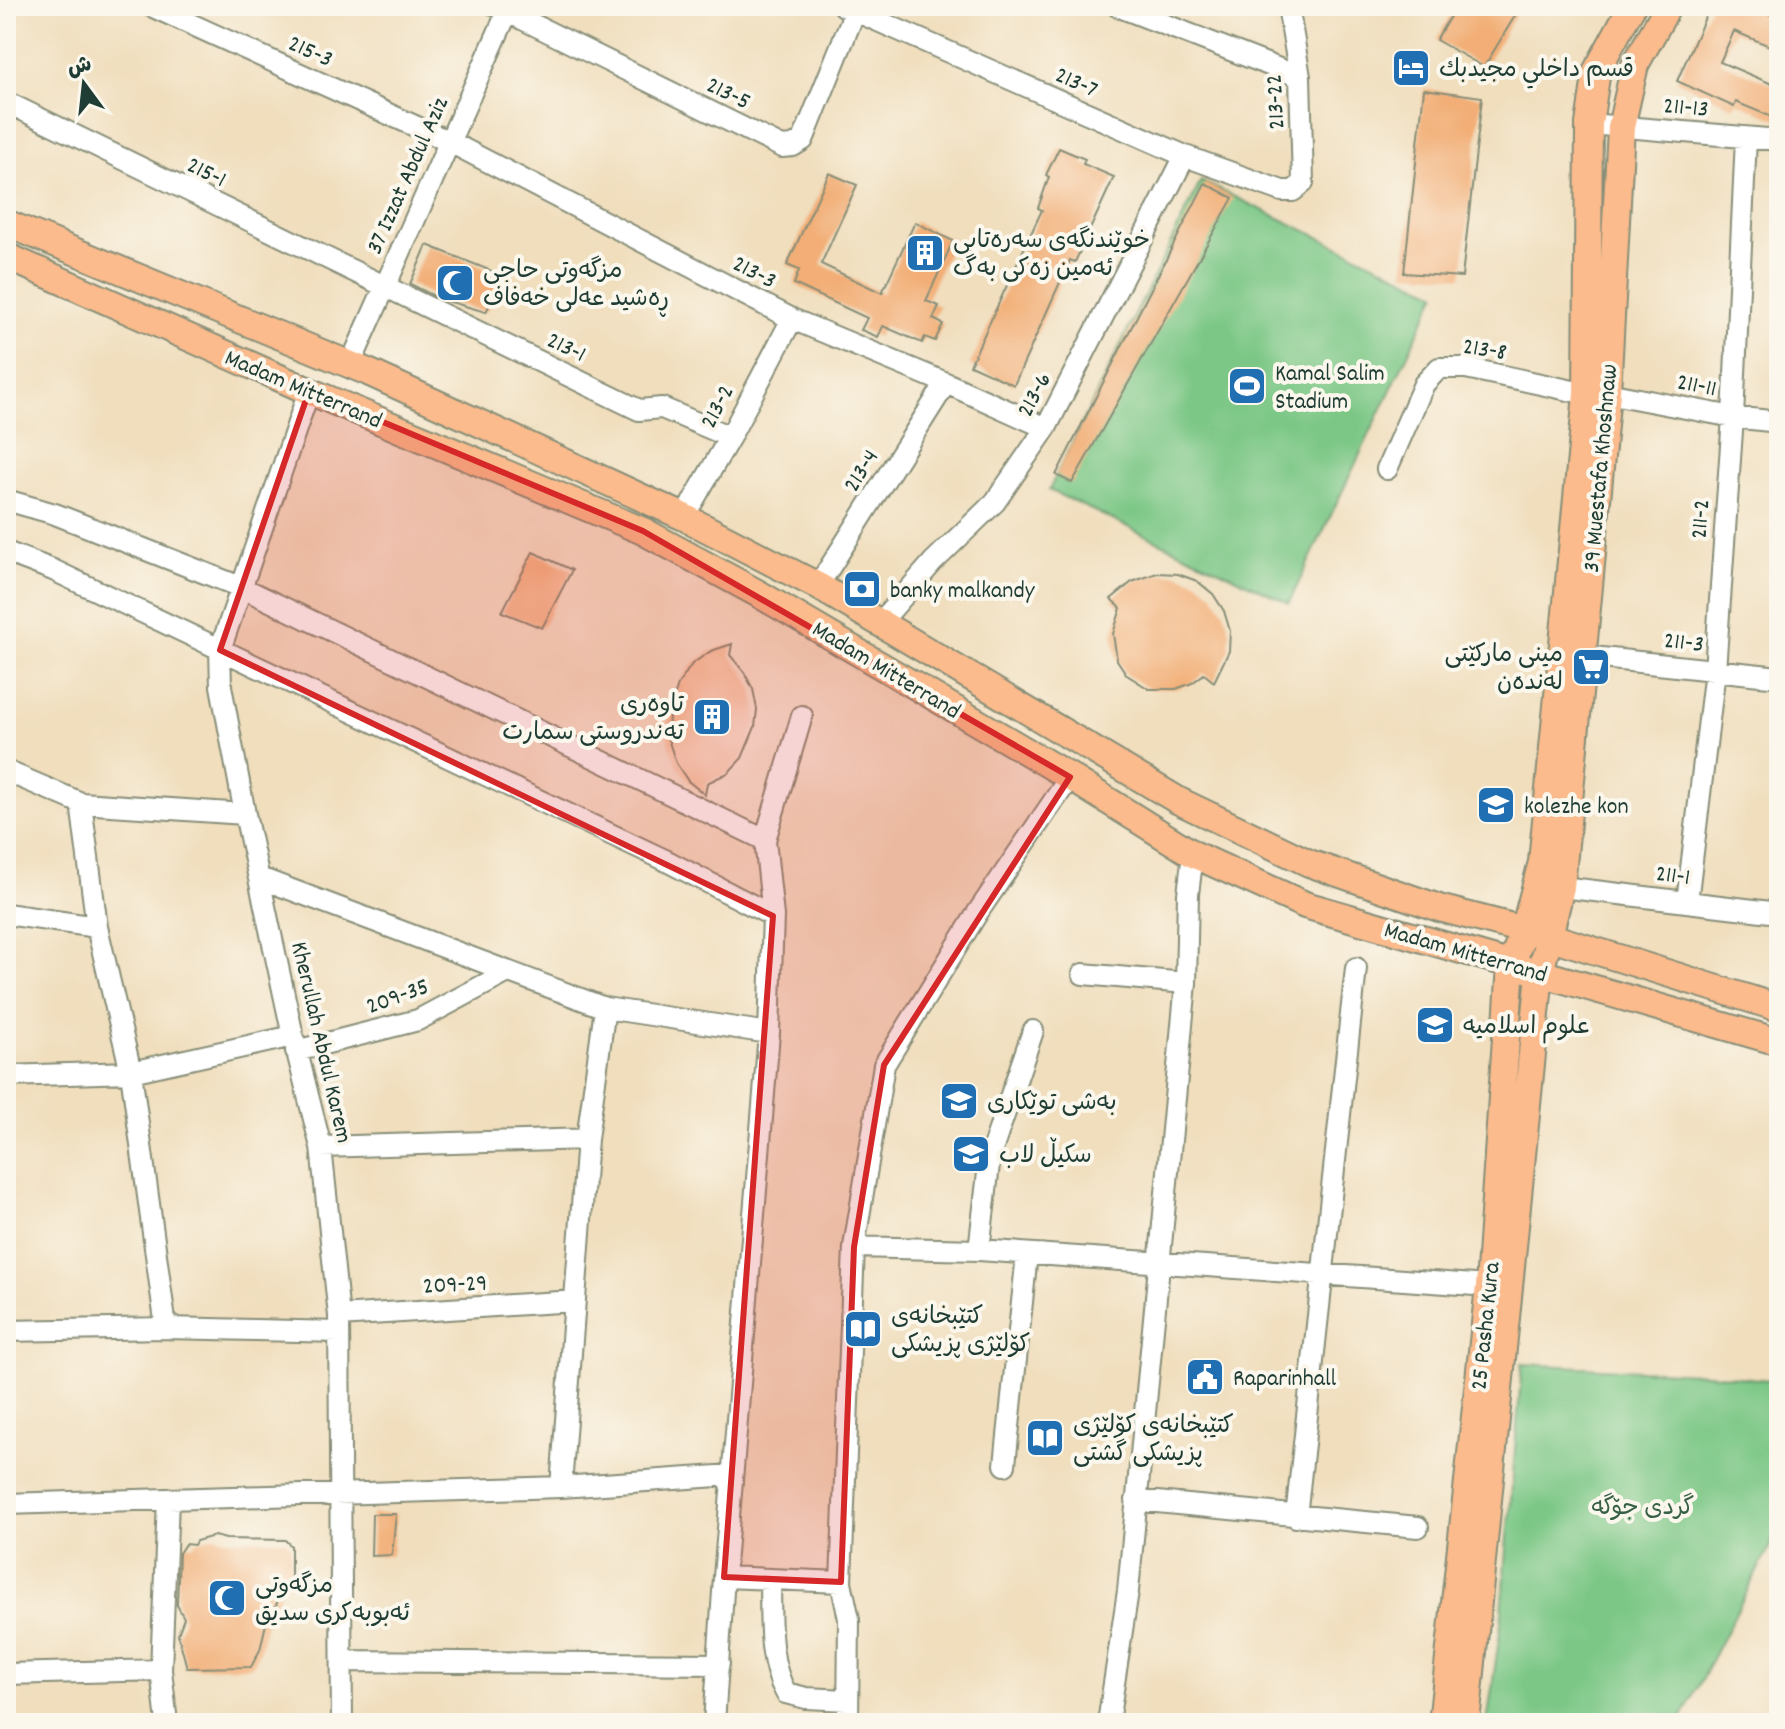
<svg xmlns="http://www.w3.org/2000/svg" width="1785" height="1729" viewBox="0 0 1785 1729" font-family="Dekko,'Playpen Sans Arabic',sans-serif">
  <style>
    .green { fill: #7bc786; stroke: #4d825d; stroke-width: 2 }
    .building { fill: #f2ae76 }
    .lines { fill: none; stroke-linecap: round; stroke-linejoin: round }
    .minor-casing { stroke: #888e78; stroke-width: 24 }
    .major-casing { stroke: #888e78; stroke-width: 30 }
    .minor { stroke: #fff; stroke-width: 20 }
    .major { stroke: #fbbb8c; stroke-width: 26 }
    .marked { fill: #d62828; fill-opacity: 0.2; stroke: #d62828; stroke-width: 6; stroke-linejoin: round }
    .labels { text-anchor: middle; stroke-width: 8; stroke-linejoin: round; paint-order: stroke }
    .street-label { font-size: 24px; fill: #1f3d34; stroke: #fbf7ec }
    .poi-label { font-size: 24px; fill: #1f3d34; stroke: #fbf7ec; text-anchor: start }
    .park-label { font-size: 24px; fill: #366048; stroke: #fbf7ec }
  </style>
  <rect width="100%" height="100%" fill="#fbf7ec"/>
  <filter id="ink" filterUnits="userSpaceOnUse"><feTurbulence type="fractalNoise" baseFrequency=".0125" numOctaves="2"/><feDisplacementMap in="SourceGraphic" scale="16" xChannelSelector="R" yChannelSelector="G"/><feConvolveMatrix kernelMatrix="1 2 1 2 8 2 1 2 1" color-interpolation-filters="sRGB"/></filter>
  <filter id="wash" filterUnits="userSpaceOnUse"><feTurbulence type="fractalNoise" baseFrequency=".006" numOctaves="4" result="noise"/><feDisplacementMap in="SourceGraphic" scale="32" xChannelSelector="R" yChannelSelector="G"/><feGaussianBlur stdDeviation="1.8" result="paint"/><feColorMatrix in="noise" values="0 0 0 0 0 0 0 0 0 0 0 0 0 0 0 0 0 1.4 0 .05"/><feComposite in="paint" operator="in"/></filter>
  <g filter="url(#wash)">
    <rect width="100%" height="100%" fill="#f0debd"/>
    <!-- green -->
    <path class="green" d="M 1201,181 L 1437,293 L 1289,603 L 1049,490 Z
      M 1522,1364 L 1697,1373 L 1779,1381 L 1779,1529 L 1679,1723 L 1487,1723 L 1501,1624 Z"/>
    <g id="blocks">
      <!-- building -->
      <path class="building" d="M 1456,6 L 1521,6 L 1484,67 L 1436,40 Z
        M 1710,6 L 1750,6 L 1779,18 L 1779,50 L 1734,31 L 1720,62 L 1779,87 L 1779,120 L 1736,102 L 1734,107 L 1677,81 Z
        M 1424,89 L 1482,97 L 1462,277 L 1404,273 Z
        M 1059,148 L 1085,159 L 1083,164 L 1114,177 L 1075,262 L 1070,260 L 1014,385 L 970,365 L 1042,210 L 1038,208 L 1049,177 L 1046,175 Z
        M 829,173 L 857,185 L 821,264 L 882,293 L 915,222 L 953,241 L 926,301 L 939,306 L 933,319 L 943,324 L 935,341 L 925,337 L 922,343 L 883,326 L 878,337 L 861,330 L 867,318 L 794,284 L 799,270 L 787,265 Z
        M 1205,183 L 1233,198 L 1072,483 L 1056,475 Z
        M 427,245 L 504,276 L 486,312 L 440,299 L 410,284 Z
        M 533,552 L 572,570 L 542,628 L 502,612 Z
        M 1157,573 L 1178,574 L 1197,581 L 1213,594 L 1224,611 L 1230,631 L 1229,651 L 1214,682 L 1204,674 L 1192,683 L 1176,689 L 1149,689 L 1127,675 L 1117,660 L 1113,634 L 1121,608 L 1111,599 L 1132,582 Z
        M 732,644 L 730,655 L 744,672 L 753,689 L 757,709 L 755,727 L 742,758 L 728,773 L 707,783 L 705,795 L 688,781 L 676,763 L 668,739 L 669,713 L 678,685 L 692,664 L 711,651 Z
        M 372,1514 L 396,1514 L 392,1555 L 371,1556 Z
        M 214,1536 L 226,1539 L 285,1540 L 291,1546 L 291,1582 L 281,1589 L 276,1606 L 268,1615 L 260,1650 L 251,1667 L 187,1668 L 178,1634 L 184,1618 L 177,1605 L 179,1553 L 185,1544 L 194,1545 L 196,1541 Z"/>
    </g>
  </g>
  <g filter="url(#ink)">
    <use href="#blocks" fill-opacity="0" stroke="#888e78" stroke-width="2"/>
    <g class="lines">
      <!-- minor casing -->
      <g class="minor-casing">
        <path id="minor" d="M 151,6 L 450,142 L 792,319 L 946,383 L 1046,428
          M 496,6 L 782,147 L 793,146 L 803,140 L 855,11
          M 844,6 L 1185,156 L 1282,191 L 1293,191 L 1303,183 L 1300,77 L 1288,6
          M 1117,6 L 1300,77
          M 6,102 L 639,410 L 662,408 L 730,437
          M 1589,124 L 1779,140
          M 350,365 L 510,6
          M 309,391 L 220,650 L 221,686 L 245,814 L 293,1036 L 321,1147 L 339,1316 L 342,1723
          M 1607,393 L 1733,417 L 1779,422
          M 1387,469 L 1424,384 L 1439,368 L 1466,368 L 1587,394
          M 6,500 L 55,514 L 243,588 L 765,840
          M 684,517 L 730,437 L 792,319
          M 6,552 L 53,570 L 665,860 L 773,916
          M 818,586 L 946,383
          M 880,623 L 933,562 L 995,502 L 1046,428 L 1185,156
          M 1583,656 L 1779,677
          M 6,771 L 81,803 L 245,814
          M 81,803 L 97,927 L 131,1072 L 166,1328
          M 260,878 L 605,1008 L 769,1033
          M 1561,887 L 1779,913
          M 1687,902 L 1715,670 L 1733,417 L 1746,138
          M 6,914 L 97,927
          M 1083,974 L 1186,983
          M 296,1051 L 418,1020 L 508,972
          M 6,1076 L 131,1072 L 293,1036
          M 321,1147 L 587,1139
          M 854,1247 L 979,1250 L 1489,1286
          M 979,1250 L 990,1156 L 1033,1031
          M 339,1316 L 575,1301
          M 6,1331 L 166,1328 L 339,1332
          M 1005,1465 L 1027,1254
          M 561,1487 L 587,1139 L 605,1008
          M 1136,1500 L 1418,1527
          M 6,1504 L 561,1487 L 732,1475
          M 1296,1517 L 1356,968
          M 724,1577 L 841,1582
          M 770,1579 C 771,1617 767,1659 786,1693 L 806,1698 L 848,1700
          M 342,1661 L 719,1664
          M 6,1674 L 161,1670
          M 167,1723 L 161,1670 L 168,1500
          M 714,1723 L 724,1577 L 769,1033 L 773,916 L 765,840 L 802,716
          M 848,1723 L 849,1619 L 841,1582 L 854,1247 L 884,1065 L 978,912 L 1070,777
          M 1108,1723 L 1128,1591 L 1186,983 L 1188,894 L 1193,854"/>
      </g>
      <!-- major casing -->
      <g class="major-casing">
        <path id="major" d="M 6,223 L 368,372 L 684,517 L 818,586 L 1179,801 L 1309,863 L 1439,908 L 1551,937 L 1779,1008
          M 6,256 L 309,391 L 643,531 L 759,594 L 1070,777 L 1193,854 L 1305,905 L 1779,1042
          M 1442,1723 L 1489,1286 L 1511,965 L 1524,930 L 1542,862 L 1587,394 L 1589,124 L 1597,70 L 1632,6
          M 1466,1723 L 1540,973 L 1561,887 L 1607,393 L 1621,127 L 1635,65 L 1668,6"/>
      </g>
      <!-- minor -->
      <use href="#minor" class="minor"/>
      <!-- major -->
      <use href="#major" class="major"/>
    </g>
  </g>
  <!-- marked area -->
  <path class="marked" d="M 309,391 L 643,531 L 1070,777 L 884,1065 L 854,1247 L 841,1582 L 724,1577 L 773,916 L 220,650 Z"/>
  <!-- icons -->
  <defs>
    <g id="hotel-square" transform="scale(2)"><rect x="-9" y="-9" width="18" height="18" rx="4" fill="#1f6fb2" stroke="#fbf7ec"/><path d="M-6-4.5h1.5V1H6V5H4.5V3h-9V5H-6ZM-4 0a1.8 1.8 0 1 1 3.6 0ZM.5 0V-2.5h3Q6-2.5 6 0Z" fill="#fff"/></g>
    <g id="building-square" transform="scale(2)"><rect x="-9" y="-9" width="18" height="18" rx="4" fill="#1f6fb2" stroke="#fbf7ec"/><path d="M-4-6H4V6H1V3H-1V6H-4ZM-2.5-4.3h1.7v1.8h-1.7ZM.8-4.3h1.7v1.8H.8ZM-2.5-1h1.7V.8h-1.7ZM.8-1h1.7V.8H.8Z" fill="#fff"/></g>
    <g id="mosque-square" transform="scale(2)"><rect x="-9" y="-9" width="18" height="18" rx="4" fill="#1f6fb2" stroke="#fbf7ec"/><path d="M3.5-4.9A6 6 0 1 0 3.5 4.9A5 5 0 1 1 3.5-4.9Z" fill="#fff"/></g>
    <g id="stadium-square" transform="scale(2)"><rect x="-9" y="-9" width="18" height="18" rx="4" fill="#1f6fb2" stroke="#fbf7ec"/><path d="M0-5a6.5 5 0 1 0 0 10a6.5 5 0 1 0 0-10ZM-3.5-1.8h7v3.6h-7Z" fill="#fff"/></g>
    <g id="bank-square" transform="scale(2)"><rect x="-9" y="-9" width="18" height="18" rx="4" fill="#1f6fb2" stroke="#fbf7ec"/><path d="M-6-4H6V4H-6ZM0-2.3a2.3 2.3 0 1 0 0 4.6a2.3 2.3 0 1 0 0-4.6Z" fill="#fff"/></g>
    <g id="supermarket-square" transform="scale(2)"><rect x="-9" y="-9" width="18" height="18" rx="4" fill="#1f6fb2" stroke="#fbf7ec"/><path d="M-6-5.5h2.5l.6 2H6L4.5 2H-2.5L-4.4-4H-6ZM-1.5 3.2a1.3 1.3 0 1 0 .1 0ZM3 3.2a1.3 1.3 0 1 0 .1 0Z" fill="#fff"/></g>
    <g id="university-square" transform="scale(2)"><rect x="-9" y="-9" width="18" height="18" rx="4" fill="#1f6fb2" stroke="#fbf7ec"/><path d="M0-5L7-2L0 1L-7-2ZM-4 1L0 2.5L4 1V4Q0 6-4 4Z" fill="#fff"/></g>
    <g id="library-square" transform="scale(2)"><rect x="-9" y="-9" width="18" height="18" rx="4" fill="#1f6fb2" stroke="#fbf7ec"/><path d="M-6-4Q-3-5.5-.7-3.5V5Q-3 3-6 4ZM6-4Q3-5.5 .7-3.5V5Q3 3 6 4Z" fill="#fff"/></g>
    <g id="civic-square" transform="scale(2)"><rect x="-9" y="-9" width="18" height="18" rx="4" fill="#1f6fb2" stroke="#fbf7ec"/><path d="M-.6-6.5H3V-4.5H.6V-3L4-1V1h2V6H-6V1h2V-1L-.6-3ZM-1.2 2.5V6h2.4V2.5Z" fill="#fff"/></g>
  </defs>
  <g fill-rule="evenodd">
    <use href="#hotel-square" x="1411" y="68"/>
    <use href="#building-square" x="925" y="253"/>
    <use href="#mosque-square" x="455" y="283"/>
    <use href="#stadium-square" x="1247" y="386"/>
    <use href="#bank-square" x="862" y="589"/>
    <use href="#supermarket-square" x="1591" y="667"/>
    <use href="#building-square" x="712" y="717"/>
    <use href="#university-square" x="1496" y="805"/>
    <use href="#university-square" x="1435" y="1025"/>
    <use href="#university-square" x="959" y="1101"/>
    <use href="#university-square" x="971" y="1154"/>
    <use href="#library-square" x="863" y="1329"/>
    <use href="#civic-square" x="1205" y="1377"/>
    <use href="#library-square" x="1045" y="1438"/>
    <use href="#mosque-square" x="227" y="1598"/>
  </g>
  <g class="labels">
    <!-- street labels -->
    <g class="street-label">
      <text transform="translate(311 50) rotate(24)" y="8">215-3</text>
      <text transform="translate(1077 81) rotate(24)" y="8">213-7</text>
      <text transform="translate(729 92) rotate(26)" y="8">213-5</text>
      <text transform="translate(1274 102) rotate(-93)" y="8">213-22</text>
      <text transform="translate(1686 106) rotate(5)" y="8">211-13</text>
      <text transform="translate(207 171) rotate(26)" y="8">215-1</text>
      <text transform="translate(406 175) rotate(-66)" y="8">37 Izzat Abdul Aziz</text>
      <text transform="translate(755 271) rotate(27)" y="8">213-3</text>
      <text transform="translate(567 346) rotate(26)" y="8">213-1</text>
      <text transform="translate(1485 348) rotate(9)" y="8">213-8</text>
      <text transform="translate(1697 384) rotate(11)" y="8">211-11</text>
      <text transform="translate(304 388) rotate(23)" y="8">Madam Mitterrand</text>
      <text transform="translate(1033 394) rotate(-62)" y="8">213-6</text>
      <text transform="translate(716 406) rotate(-62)" y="8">213-2</text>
      <text transform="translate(1599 468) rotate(-85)" y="8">39 Muestafa Khoshnaw</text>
      <text transform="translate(860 470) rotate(-58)" y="8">213-4</text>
      <text transform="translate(1699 519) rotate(-86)" y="8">211-2</text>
      <text transform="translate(1684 641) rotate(6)" y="8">211-3</text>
      <text transform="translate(887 669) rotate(31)" y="8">Madam Mitterrand</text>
      <text transform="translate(1673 874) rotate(7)" y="8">211-1</text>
      <text transform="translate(1466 951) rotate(16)" y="8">Madam Mitterrand</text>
      <text transform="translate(397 995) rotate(-20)" y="8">209-35</text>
      <text transform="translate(323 1042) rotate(77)" y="8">Kherullah Abdul Karem</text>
      <text transform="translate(455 1283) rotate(-3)" y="8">209-29</text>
      <text transform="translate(1484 1326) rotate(-84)" y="8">25 Pasha Kura</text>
    </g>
    <!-- poi labels -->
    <g class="poi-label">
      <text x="1439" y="76">قسم داخلي مجيدبك</text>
      <text x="953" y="247">خوێندنگەی سەرەتایی<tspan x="953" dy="28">ئەمین زەکی بەگ</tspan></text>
      <text x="483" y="277">مزگەوتی حاجی<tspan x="483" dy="28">ڕەشید عەلی خەفاف</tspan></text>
      <text x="1275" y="380">Kamal Salim<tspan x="1275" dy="28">Stadium</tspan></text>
      <text x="890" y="597">banky malkandy</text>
      <text x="1563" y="661" text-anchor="end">مینی ماركێتی<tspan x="1563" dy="28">لە‌ندە‌ن</tspan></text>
      <text x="684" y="711" text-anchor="end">تاوەری<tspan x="684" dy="28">تەندروستی سمارت</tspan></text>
      <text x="1524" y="813">kolezhe kon</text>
      <text x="1463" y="1033">علوم اسلاميه</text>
      <text x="987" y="1109">بە‌شی توێكاری</text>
      <text x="999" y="1162">سكیڵ لاب</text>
      <text x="891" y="1323">كتێبخانە‌ی<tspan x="891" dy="28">كۆلێژی پزیشكی</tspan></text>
      <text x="1233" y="1385">Raparinhall</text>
      <text x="1073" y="1432">کتێبخانەی کۆلێژی<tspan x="1073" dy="28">پزیشکی گشتی</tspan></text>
      <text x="255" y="1592">مزگەوتی<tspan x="255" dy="28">ئەبوبەکری سدیق</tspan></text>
    </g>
    <!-- park labels -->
    <g class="park-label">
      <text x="1643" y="1514">گردی جۆگە</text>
    </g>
  </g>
  <!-- margin -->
  <rect width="1785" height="1729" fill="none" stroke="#fbf7ec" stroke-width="32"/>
  <!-- north arrow -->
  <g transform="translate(84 84) rotate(345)" stroke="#fbf7ec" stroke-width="6" paint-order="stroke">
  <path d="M0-6L14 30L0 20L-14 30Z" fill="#1f3d34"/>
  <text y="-12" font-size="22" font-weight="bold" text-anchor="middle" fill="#1f3d34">ش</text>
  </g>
</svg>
